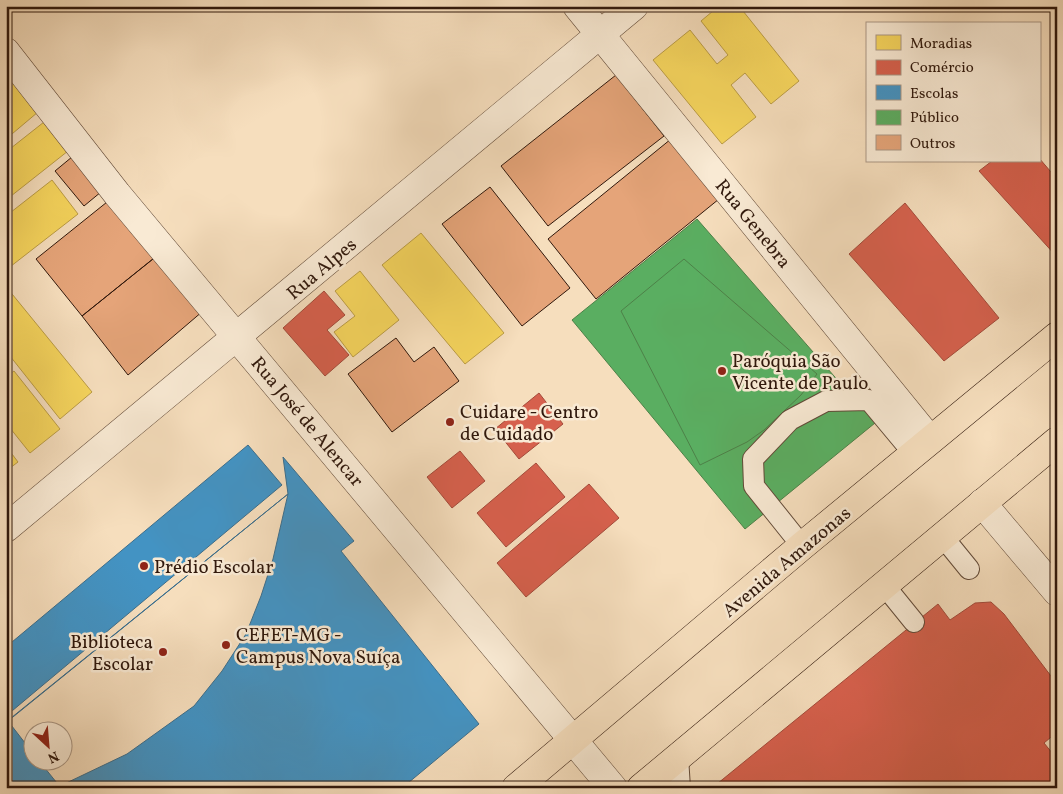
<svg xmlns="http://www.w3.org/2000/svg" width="1063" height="794" viewBox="0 0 1063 794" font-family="Vollkorn,serif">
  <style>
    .homes { fill: #f6d55c; stroke: #bb9c44 }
    .shops { fill: #d6604d; stroke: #a44a3a }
    .schools { fill: #4393c3; stroke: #3d6e8c; fill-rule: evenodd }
    .public { fill: #5aae61; stroke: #4d8148 }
    .building { fill: #e5a479; stroke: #30180c }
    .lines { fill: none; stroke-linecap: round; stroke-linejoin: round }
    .lane-casing { stroke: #624a38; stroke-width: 22 }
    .street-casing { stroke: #624a38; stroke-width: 29 }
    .primary-casing { stroke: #30180c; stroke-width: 29 }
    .lane { stroke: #f9ead4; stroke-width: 20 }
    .street { stroke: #f9ead4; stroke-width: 28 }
    .primary { stroke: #f6debd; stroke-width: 28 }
    .poi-dot { fill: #8f2418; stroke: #f9ead4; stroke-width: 2 }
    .labels { text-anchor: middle; stroke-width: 5; stroke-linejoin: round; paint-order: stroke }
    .street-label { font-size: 19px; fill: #30180c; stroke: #f9ead4 }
    .poi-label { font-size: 19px; fill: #30180c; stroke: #f9ead4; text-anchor: start }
  </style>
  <rect width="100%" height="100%" fill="#f6debd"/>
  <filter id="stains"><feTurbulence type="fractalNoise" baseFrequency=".004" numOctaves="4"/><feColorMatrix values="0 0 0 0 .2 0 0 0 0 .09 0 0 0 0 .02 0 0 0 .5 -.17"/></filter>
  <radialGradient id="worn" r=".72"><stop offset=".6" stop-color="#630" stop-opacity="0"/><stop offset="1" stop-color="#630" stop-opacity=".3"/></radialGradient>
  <!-- homes -->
  <path class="homes" d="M 719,6 L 739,6 L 799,81 L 771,104 L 745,73 L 731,85 L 756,117 L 722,144 L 653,60 L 690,30 L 717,64 L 728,55 L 701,21 Z
    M 13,82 L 38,112 L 6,139 L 6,87 Z
    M 44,122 L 68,151 L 6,200 L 6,152 Z
    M 52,180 L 78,214 L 6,270 L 6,216 Z
    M 421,233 L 504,333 L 465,364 L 382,265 Z
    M 360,271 L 399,320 L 353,357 L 334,332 L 355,316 L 335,291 Z
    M 8,289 L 92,392 L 60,419 L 6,351 Z
    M 14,371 L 60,429 L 30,453 L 6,423 L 6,377 Z
    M 6,446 L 18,462 L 6,471 Z"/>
  <!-- shops -->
  <path class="shops" d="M 1039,158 L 1057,179 L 1057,257 L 979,171 L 992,161 L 1039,161 Z
    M 905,203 L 999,318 L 944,361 L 849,254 Z
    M 324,291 L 345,315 L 327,330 L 349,355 L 325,376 L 283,328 Z
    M 539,393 L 563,424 L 519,459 L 495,429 Z
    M 460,451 L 485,481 L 452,508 L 427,477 Z
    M 536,463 L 565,497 L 506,547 L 477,513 Z
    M 589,484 L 619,518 L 526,597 L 497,563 Z
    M 991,602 L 1004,614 L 1057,684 L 1057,732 L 1044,743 L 1057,759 L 1057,788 L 712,788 L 938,604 L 950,620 L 975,603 Z"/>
  <!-- schools -->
  <path class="schools" d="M 248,445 L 282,485 L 6,716 L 6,647 Z
    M 283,457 L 354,541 L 341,551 L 479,724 L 402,788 L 61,788 L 40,762 L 62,762 L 62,732 L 32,732 L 32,752 L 8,721 L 288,494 Z
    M 288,494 L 273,559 L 261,596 L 246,634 L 222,671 L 194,706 L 127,754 L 60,786 L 6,788 L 6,722 ZM 32,732 L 62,732 L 62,762 L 32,762 Z"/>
  <!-- public -->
  <path class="public" d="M 697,219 L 875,423 L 745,529 L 572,320 Z
    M 684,259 L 817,374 L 801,395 L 764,430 L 747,442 L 700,465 L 621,311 Z"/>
  <!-- building -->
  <path class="building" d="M 616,75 L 664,136 L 548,226 L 501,166 Z
    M 671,139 L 719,199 L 596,299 L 548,239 Z
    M 78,152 L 107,187 L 84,206 L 55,171 Z
    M 490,187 L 570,288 L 522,326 L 442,224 Z
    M 117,194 L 163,251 L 82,316 L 36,259 Z
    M 159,254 L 203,311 L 128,375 L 82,316 Z
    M 396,338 L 414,362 L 434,347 L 459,381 L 392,432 L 348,374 Z"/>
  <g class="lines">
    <!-- lane casing -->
    <g class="lane-casing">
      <path id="lane" d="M 943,537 L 969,569
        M 802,546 L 754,486 L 753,459 L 790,420 L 826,401 L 869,400 L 914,454
        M 884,585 L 914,622
        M 678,757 L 680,788"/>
    </g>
    <!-- street casing -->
    <g class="street-casing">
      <path id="street" d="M 577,6 L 930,440
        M 6,52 L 117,194 L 613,788
        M 982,503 L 1057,592
        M 6,528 L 634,6"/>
    </g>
    <!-- primary casing -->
    <g class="primary-casing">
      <path id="primary" d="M 516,788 L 802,546 L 1057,336
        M 641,788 L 1057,441"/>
    </g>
    <!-- lane -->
    <use href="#lane" class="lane"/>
    <!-- street -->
    <use href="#street" class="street"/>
    <!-- primary -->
    <use href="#primary" class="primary"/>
  </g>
  <!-- markers -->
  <g class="poi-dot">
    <circle cx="722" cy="371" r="5"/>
    <circle cx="450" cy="422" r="5"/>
    <circle cx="144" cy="566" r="5"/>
    <circle cx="226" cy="645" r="5"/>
    <circle cx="163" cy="652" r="5"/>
  </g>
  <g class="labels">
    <!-- street labels -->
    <g class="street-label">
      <text transform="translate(754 223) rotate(51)" y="7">Rua Genebra</text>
      <text transform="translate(321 268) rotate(-40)" y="7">Rua Alpes</text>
      <text transform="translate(308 421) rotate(50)" y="7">Rua José de Alencar</text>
      <text transform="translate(786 561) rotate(-40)" y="7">Avenida Amazonas</text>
    </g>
    <!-- poi labels -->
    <g class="poi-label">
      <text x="732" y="367">Paróquia São<tspan x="732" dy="22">Vicente de Paulo</tspan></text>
      <text x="460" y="418">Cuidare - Centro<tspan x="460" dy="22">de Cuidado</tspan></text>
      <text x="154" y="573">Prédio Escolar</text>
      <text x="236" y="641">CEFET-MG -<tspan x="236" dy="22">Campus Nova Suíça</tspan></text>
      <text x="153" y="648" text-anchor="end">Biblioteca<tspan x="153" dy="22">Escolar</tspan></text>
    </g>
  </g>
  <!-- margin -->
  <rect width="1063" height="794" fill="none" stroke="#f6debd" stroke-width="25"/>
  <rect x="8" y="8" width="1048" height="779" fill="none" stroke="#30180c" stroke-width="2.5"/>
  <rect x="12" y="12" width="1038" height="769" fill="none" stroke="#30180c"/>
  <!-- legend -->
  <rect x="866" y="22" width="175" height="140" fill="#f9ead4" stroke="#a99684"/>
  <rect x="876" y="35" width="25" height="15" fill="#f6d55c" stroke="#a99684"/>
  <text x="910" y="48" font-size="15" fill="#30180c">Moradias</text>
  <rect x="876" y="60" width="25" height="15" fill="#d6604d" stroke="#a99684"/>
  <text x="910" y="72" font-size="15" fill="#30180c">Comércio</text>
  <rect x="876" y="85" width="25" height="15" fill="#4393c3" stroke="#a99684"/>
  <text x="910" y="98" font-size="15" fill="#30180c">Escolas</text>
  <rect x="876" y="110" width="25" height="15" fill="#5aae61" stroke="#a99684"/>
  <text x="910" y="122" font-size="15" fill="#30180c">Público</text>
  <rect x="876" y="135" width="25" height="15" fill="#e5a479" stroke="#a99684"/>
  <text x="910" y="148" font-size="15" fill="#30180c">Outros</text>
  <!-- north arrow -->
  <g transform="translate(48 746) rotate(154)"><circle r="24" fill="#f9ead4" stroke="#a99684"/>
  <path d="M0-4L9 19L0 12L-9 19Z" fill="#8f2418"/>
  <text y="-8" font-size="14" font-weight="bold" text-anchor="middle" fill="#30180c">N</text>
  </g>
  <rect width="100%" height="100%" filter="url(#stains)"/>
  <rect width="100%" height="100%" fill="url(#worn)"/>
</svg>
